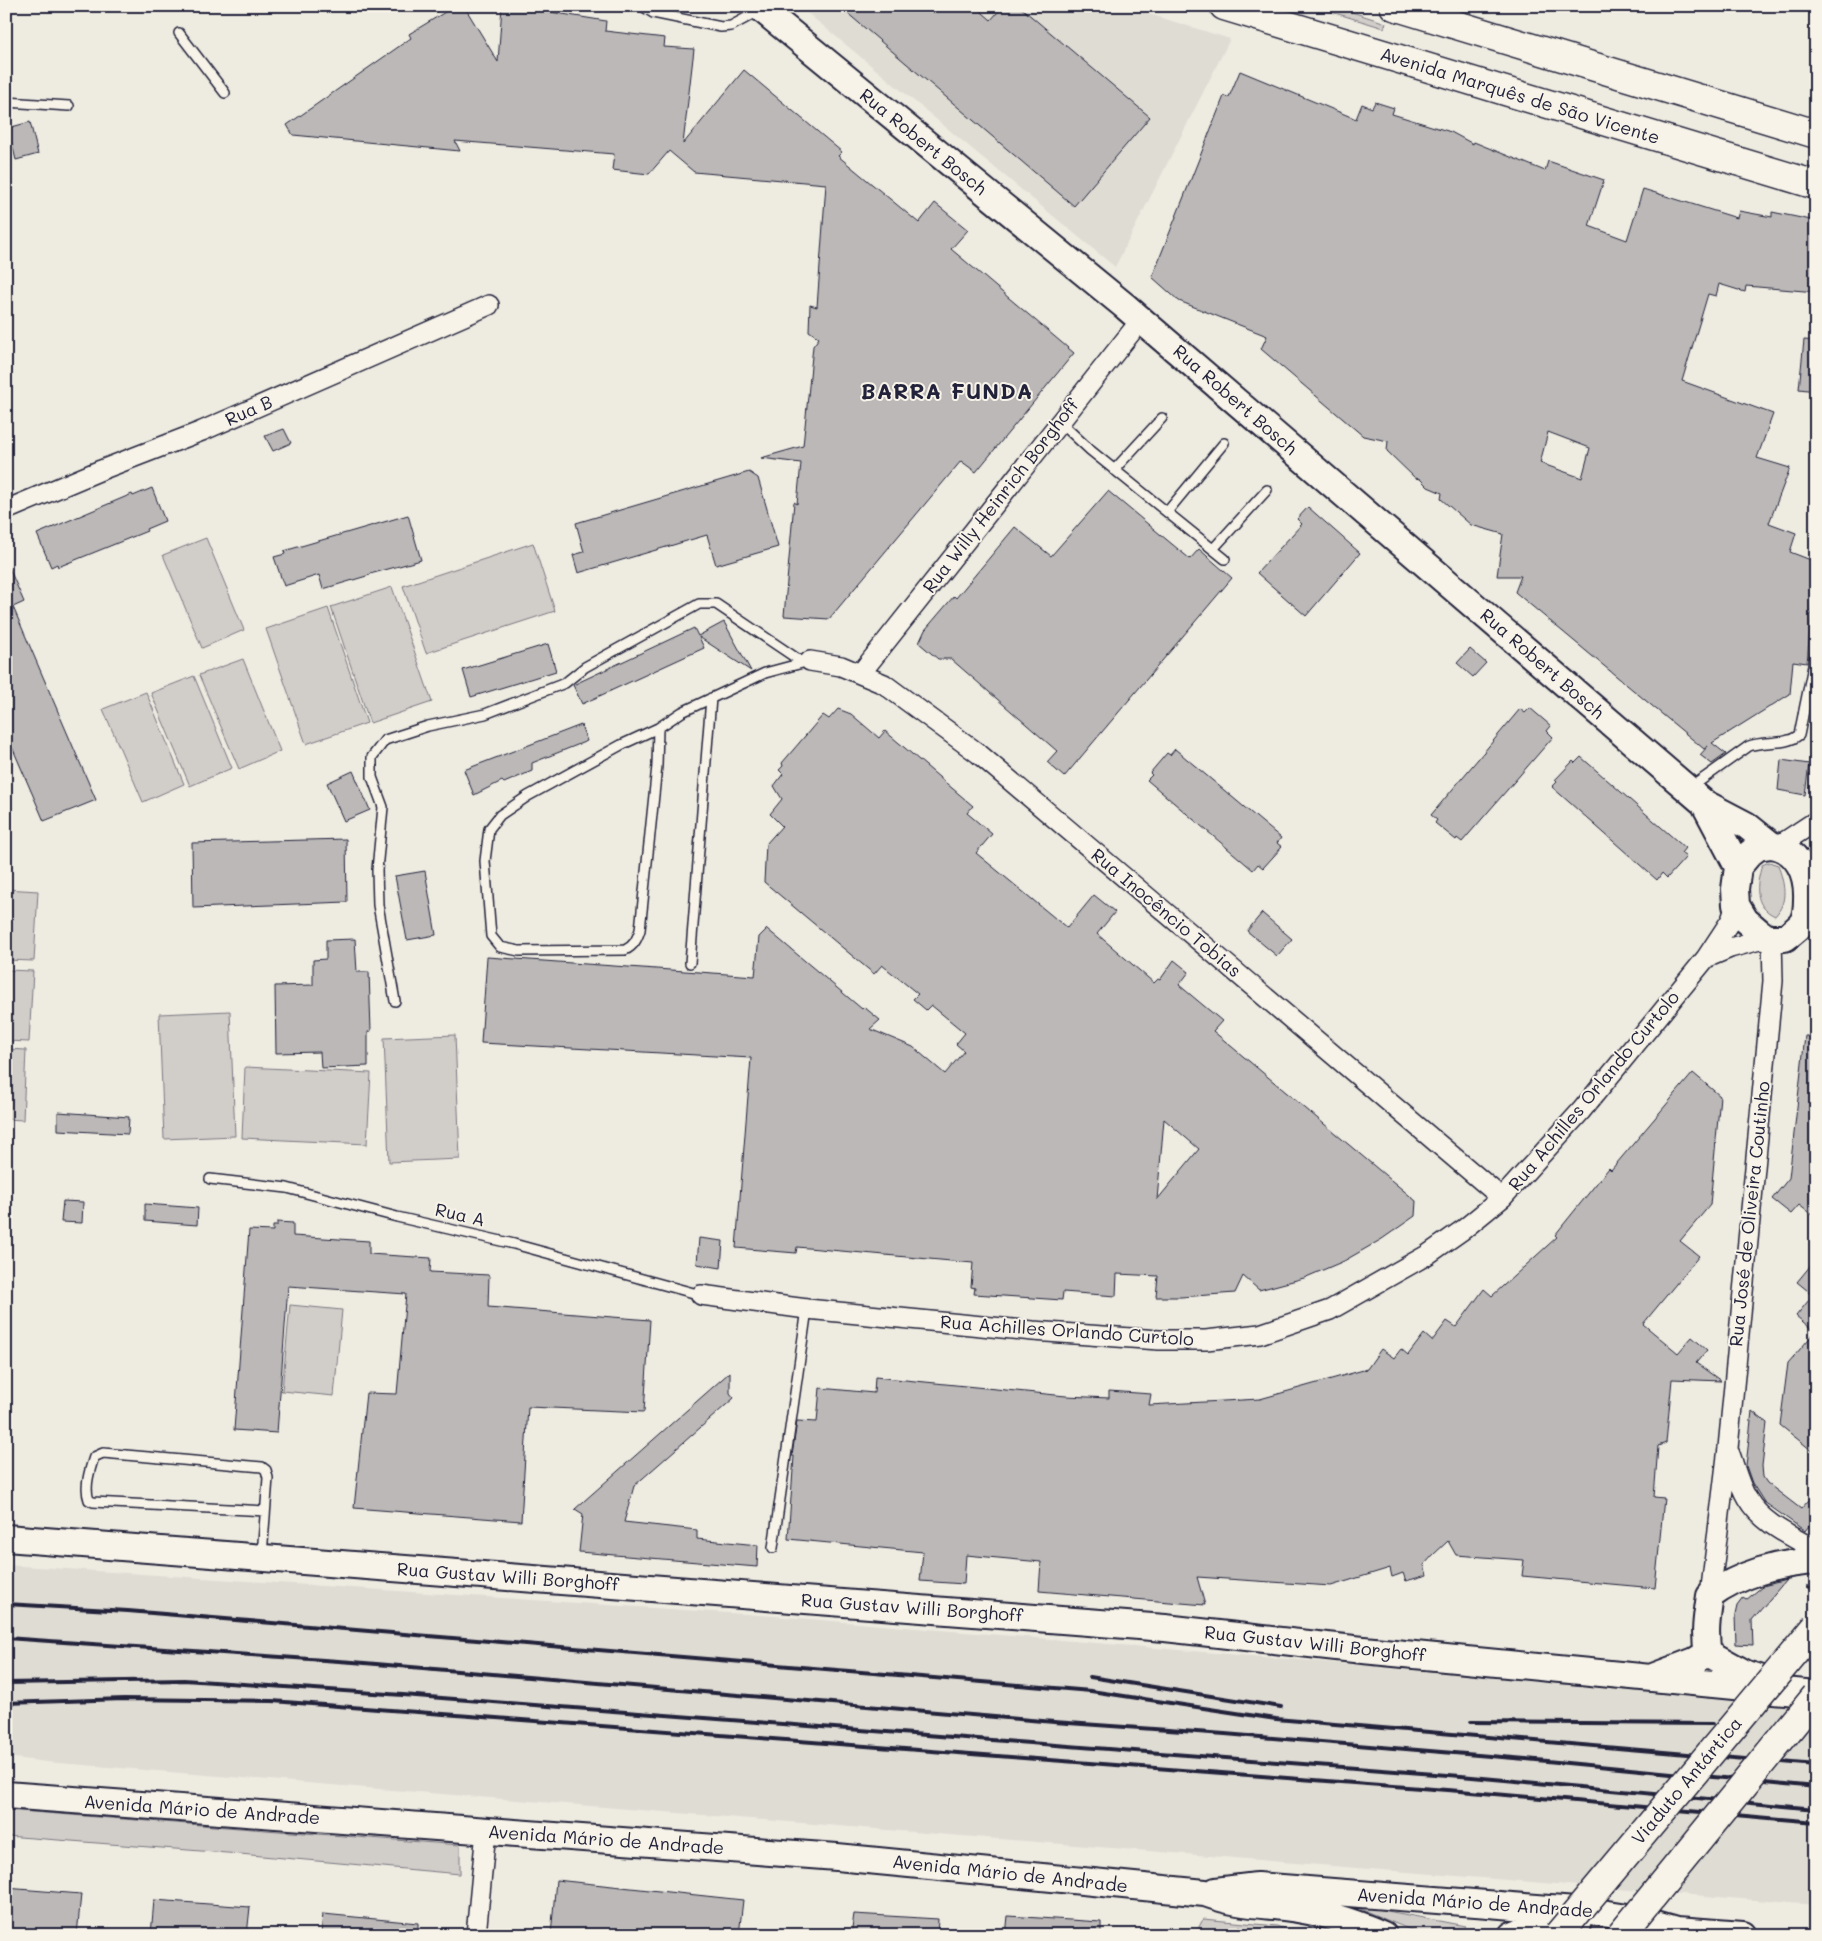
<svg xmlns="http://www.w3.org/2000/svg" width="1822" height="1941" viewBox="0 0 1822 1941" font-family="Mali,sans-serif">
  <style>
    .built { fill: #dfdcd4 }
    .green { fill: #d1cdc9; stroke: #7a7882 }
    .building { fill: #bbb8b7; stroke: #22223b; fill-rule: evenodd }
    .lines { fill: none; stroke-linecap: round; stroke-linejoin: round }
    .lane-casing { stroke: #22223b; stroke-width: 12 }
    .street-casing { stroke: #22223b; stroke-width: 22 }
    .secondary-casing { stroke: #22223b; stroke-width: 30 }
    .primary-casing { stroke: #22223b; stroke-width: 31 }
    .path { stroke: #22223b; stroke-width: 3; stroke-dasharray: 4 4; stroke-linecap: butt }
    .lane { stroke: #f7f3e8; stroke-width: 9 }
    .street { stroke: #f7f3e8; stroke-width: 19 }
    .secondary { stroke: #f7f3e8; stroke-width: 26 }
    .primary { stroke: #f7f3e8; stroke-width: 28 }
    .rail { stroke: #22223b; stroke-width: 4 }
    .primary-bridge-casing { stroke: #22223b; stroke-width: 31; stroke-linecap: butt }
    .primary-bridge { stroke: #f7f3e8; stroke-width: 28 }
    .labels { text-anchor: middle; stroke-width: 4; stroke-linejoin: round; paint-order: stroke }
    .street-label { font-size: 18px; fill: #22223b; stroke: #f7f3e8 }
    .district-label { font-size: 22px; font-weight: bold; letter-spacing: 1px; fill: #22223b; stroke: #f7f3e8 }
  </style>
  <rect width="100%" height="100%" fill="#eeebe1"/>
  <filter id="ink" filterUnits="userSpaceOnUse"><feTurbulence type="fractalNoise" baseFrequency=".02" numOctaves="2"/><feDisplacementMap in="SourceGraphic" scale="10" xChannelSelector="R" yChannelSelector="G"/><feConvolveMatrix kernelMatrix="1 2 1 2 8 2 1 2 1" color-interpolation-filters="sRGB"/></filter>
  <g filter="url(#ink)">
    <!-- built -->
    <path class="built" d="M 799,6 L 1123,6 L 1230,39 L 1115,267 Z
      M 6,1565 L 773,1616 L 1657,1690 L 1816,1706 L 1816,1905 L 47,1762 L 6,1757 Z"/>
    <!-- green -->
    <path class="green" d="M 1312,6 L 1333,6 L 1386,23 L 1384,28 Z
      M 206,538 L 244,630 L 202,648 L 163,555 Z
      M 533,543 L 555,611 L 426,653 L 403,586 Z
      M 392,587 L 432,702 L 370,723 L 331,607 Z
      M 328,608 L 367,723 L 306,744 L 266,629 Z
      M 243,659 L 280,751 L 239,769 L 199,675 Z
      M 194,676 L 232,768 L 190,786 L 151,693 Z
      M 146,692 L 184,784 L 143,802 L 103,709 Z
      M 1769,862 L 1778,865 C 1784,883 1789,901 1775,916 C 1753,906 1756,885 1762,865 Z
      M 6,889 L 38,891 L 34,961 L 6,960 Z
      M 6,970 L 33,971 L 29,1042 L 6,1041 Z
      M 230,1011 L 235,1136 L 164,1139 L 159,1014 Z
      M 455,1035 L 460,1159 L 389,1162 L 384,1038 Z
      M 6,1049 L 26,1050 L 23,1120 L 6,1119 Z
      M 245,1067 L 371,1073 L 367,1144 L 242,1138 Z
      M 290,1305 L 342,1310 L 334,1396 L 282,1391 Z
      M 6,1810 L 460,1845 L 460,1874 L 240,1854 L 6,1836 Z
      M 1346,1903 L 1465,1926 L 1458,1935 L 1423,1935 Z
      M 1203,1919 L 1277,1926 L 1299,1935 L 1195,1935 Z"/>
    <!-- building -->
    <path class="building" d="M 455,6 L 464,6 L 498,62 L 502,6 L 525,6 L 525,8 L 606,21 L 605,31 L 665,38 L 664,47 L 694,49 L 683,144 L 744,70 L 842,152 L 838,156 L 919,223 L 935,203 L 968,230 L 951,249 L 1074,353 L 976,472 L 961,461 L 829,619 L 784,616 L 794,502 L 797,504 L 801,463 L 761,458 L 803,446 L 813,346 L 819,338 L 809,331 L 810,305 L 817,307 L 826,184 L 694,172 L 669,151 L 649,174 L 612,170 L 614,154 L 455,141 L 460,151 L 293,135 L 287,125 L 411,38 L 409,34 Z
      M 839,6 L 975,6 L 991,20 L 1003,6 L 1019,6 L 1150,117 L 1074,206 Z
      M 1240,71 L 1356,119 L 1362,104 L 1372,108 L 1375,102 L 1394,108 L 1392,114 L 1451,132 L 1473,144 L 1474,142 L 1545,171 L 1548,161 L 1604,180 L 1589,226 L 1627,240 L 1643,189 L 1737,218 L 1739,211 L 1772,217 L 1772,212 L 1816,221 L 1816,292 L 1746,286 L 1745,292 L 1719,284 L 1716,296 L 1708,294 L 1682,381 L 1773,414 L 1757,458 L 1790,468 L 1769,523 L 1796,533 L 1790,552 L 1816,562 L 1807,663 L 1793,661 L 1790,694 L 1712,743 L 1726,754 L 1712,764 L 1700,755 L 1708,746 L 1704,749 L 1515,592 L 1521,576 L 1497,576 L 1503,534 L 1471,525 L 1441,499 L 1442,493 L 1428,487 L 1420,479 L 1415,478 L 1387,451 L 1388,441 L 1363,436 L 1261,349 L 1267,336 L 1179,301 L 1152,277 L 1224,96 L 1229,97 ZM 1548,432 L 1590,448 L 1582,478 L 1540,463 Z
      M 30,122 L 38,154 L 16,160 L 8,128 Z
      M 1804,340 L 1816,341 L 1816,391 L 1799,389 Z
      M 284,429 L 291,443 L 273,451 L 265,436 Z
      M 749,472 L 758,478 L 778,547 L 716,565 L 707,535 L 578,573 L 573,555 L 584,552 L 576,523 Z
      M 152,488 L 165,521 L 146,529 L 147,531 L 58,567 L 57,564 L 51,567 L 37,534 L 132,494 L 133,496 Z
      M 1108,491 L 1190,559 L 1199,549 L 1232,578 L 1064,777 L 1047,762 L 1057,751 L 951,659 L 938,659 L 919,643 L 925,630 L 954,596 L 956,598 L 1015,527 L 1051,556 Z
      M 1308,507 L 1360,553 L 1306,616 L 1257,573 L 1302,524 L 1297,519 Z
      M 408,515 L 421,560 L 370,574 L 370,575 L 323,589 L 319,575 L 284,586 L 274,557 L 285,554 L 284,551 Z
      M 6,561 L 24,602 L 13,607 L 96,800 L 44,821 L 6,733 Z
      M 724,622 L 751,671 L 699,637 L 704,648 L 582,704 L 573,685 L 694,628 L 698,636 Z
      M 548,644 L 556,671 L 471,697 L 463,670 Z
      M 1470,649 L 1486,663 L 1473,677 L 1457,663 Z
      M 1530,708 L 1551,726 L 1547,731 L 1553,737 L 1462,842 L 1457,838 L 1456,840 L 1435,823 L 1437,820 L 1431,815 L 1520,709 L 1525,713 Z
      M 838,709 L 851,714 L 879,738 L 885,731 L 973,806 L 967,813 L 992,834 L 976,853 L 1067,928 L 1094,895 L 1115,912 L 1097,934 L 1154,983 L 1158,979 L 1160,980 L 1174,960 L 1189,972 L 1179,985 L 1222,1021 L 1213,1031 L 1416,1201 L 1415,1216 L 1382,1239 L 1344,1261 L 1304,1278 L 1259,1290 L 1243,1276 L 1235,1293 L 1181,1297 L 1156,1297 L 1158,1276 L 1117,1274 L 1116,1296 L 1063,1292 L 1062,1300 L 974,1294 L 975,1288 L 971,1287 L 973,1263 L 797,1247 L 796,1253 L 736,1248 L 751,1058 L 481,1043 L 487,957 L 755,976 L 759,937 L 767,929 L 862,1009 L 864,1007 L 880,1020 L 870,1029 L 913,1047 L 945,1074 L 964,1051 L 956,1044 L 965,1033 L 931,1005 L 926,1010 L 913,999 L 918,994 L 882,965 L 874,974 L 764,882 L 766,844 L 782,826 L 770,814 L 782,799 L 774,786 L 783,774 L 779,770 L 783,766 L 782,763 L 823,715 L 829,719 ZM 1164,1119 L 1199,1149 L 1157,1200 Z
      M 581,725 L 587,741 L 532,763 L 532,771 L 504,783 L 502,781 L 474,795 L 464,770 Z
      M 1175,749 L 1281,838 L 1277,843 L 1282,847 L 1263,868 L 1258,864 L 1253,870 L 1147,780 L 1152,775 L 1150,773 L 1167,753 L 1170,755 Z
      M 1581,757 L 1685,848 L 1681,853 L 1686,857 L 1667,878 L 1662,873 L 1657,880 L 1552,787 L 1557,782 L 1555,780 L 1573,761 L 1575,763 Z
      M 1781,760 L 1809,764 L 1805,795 L 1778,790 Z
      M 353,771 L 370,810 L 344,821 L 327,783 Z
      M 346,839 L 347,902 L 193,908 L 192,843 Z
      M 425,871 L 436,935 L 407,940 L 395,876 Z
      M 1262,913 L 1292,939 L 1277,956 L 1247,931 Z
      M 355,939 L 357,972 L 369,972 L 371,1031 L 368,1032 L 368,1066 L 321,1068 L 320,1052 L 276,1053 L 275,986 L 313,985 L 313,960 L 326,959 L 326,940 Z
      M 1805,1036 L 1816,1036 L 1816,1218 L 1799,1205 L 1791,1214 L 1772,1199 L 1789,1178 Z
      M 1693,1073 L 1720,1096 L 1710,1205 L 1680,1241 L 1699,1256 L 1643,1324 L 1678,1353 L 1692,1337 L 1707,1350 L 1696,1363 L 1721,1381 L 1672,1379 L 1666,1443 L 1658,1446 L 1654,1497 L 1664,1498 L 1655,1588 L 1522,1576 L 1524,1560 L 1456,1555 L 1448,1541 L 1433,1555 L 1424,1565 L 1427,1575 L 1406,1581 L 1403,1573 L 1392,1577 L 1390,1568 L 1331,1586 L 1197,1577 L 1205,1605 L 1039,1591 L 1041,1562 L 966,1555 L 964,1584 L 920,1581 L 923,1552 L 788,1539 L 794,1456 L 792,1456 L 797,1421 L 817,1422 L 820,1388 L 874,1393 L 875,1377 L 1066,1396 L 1109,1398 L 1109,1391 L 1151,1394 L 1149,1405 L 1260,1399 L 1367,1369 L 1381,1349 L 1394,1358 L 1401,1349 L 1408,1355 L 1424,1334 L 1432,1341 L 1447,1321 L 1456,1327 L 1484,1289 L 1492,1296 L 1557,1237 L 1555,1235 L 1609,1168 L 1611,1170 Z
      M 58,1112 L 129,1117 L 128,1134 L 58,1130 Z
      M 63,1201 L 83,1202 L 82,1223 L 61,1222 Z
      M 145,1204 L 198,1208 L 197,1225 L 145,1221 Z
      M 277,1222 L 293,1223 L 293,1236 L 369,1241 L 369,1254 L 431,1258 L 430,1272 L 489,1275 L 488,1307 L 650,1320 L 644,1412 L 528,1407 L 521,1521 L 354,1508 L 366,1393 L 397,1394 L 406,1294 L 288,1286 L 277,1433 L 234,1430 L 249,1230 L 273,1231 L 273,1226 L 277,1226 Z
      M 699,1238 L 723,1241 L 721,1268 L 697,1264 Z
      M 1816,1259 L 1816,1454 L 1780,1425 L 1788,1363 L 1815,1332 L 1796,1316 L 1813,1295 L 1797,1282 Z
      M 730,1372 L 730,1393 L 734,1398 L 634,1486 L 624,1522 L 697,1530 L 697,1539 L 758,1545 L 757,1567 L 579,1552 L 583,1514 L 575,1509 Z
      M 1752,1411 L 1767,1423 L 1762,1466 L 1763,1477 L 1767,1483 L 1801,1509 L 1816,1492 L 1816,1517 L 1805,1531 L 1764,1502 L 1752,1483 L 1746,1466 Z
      M 1786,1580 L 1752,1620 L 1753,1645 L 1736,1644 L 1735,1615 L 1737,1606 L 1743,1598 L 1746,1600 L 1763,1586 Z
      M 556,1880 L 743,1900 L 739,1935 L 551,1935 Z
      M 6,1888 L 81,1894 L 77,1935 L 6,1935 Z
      M 154,1900 L 250,1907 L 247,1935 L 151,1935 Z
      M 323,1914 L 418,1923 L 418,1935 L 321,1935 Z
      M 854,1914 L 938,1919 L 937,1935 L 851,1935 Z
      M 1008,1916 L 1101,1922 L 1101,1935 L 1006,1935 Z"/>
    <g class="lines">
      <!-- lane casing -->
      <g class="lane-casing">
        <path id="lane" d="M 642,6 L 653,13 L 721,27 L 731,26 L 759,11
          M 179,33 L 225,93
          M 6,102 L 69,106
          M 1060,422 L 1090,450 L 1225,559
          M 1114,470 L 1162,418
          M 1167,512 L 1224,443
          M 1213,549 L 1267,490
          M 658,728 L 657,766 L 640,930 C 637,939 634,946 625,950 L 519,951 L 500,947 L 491,936 L 485,861 L 489,829 L 500,815 L 528,796 L 621,745 L 658,728 L 682,712 L 765,673 L 810,661
          M 1690,788 L 1749,746 C 1765,740 1785,746 1799,735 L 1816,651
          M 690,963 L 711,698
          M 395,1001 L 378,905 L 377,870 L 383,807 L 372,777 L 372,757 L 385,740 L 428,726 L 485,714 L 565,683 L 585,667 L 699,604 L 716,604 L 802,662
          M 210,1179 L 287,1188 L 397,1217 L 514,1244 L 701,1295
          M 773,1548 L 807,1309
          M 262,1555 L 268,1478 L 266,1470 L 262,1467 L 103,1453 L 94,1457 C 90,1469 84,1487 89,1500 L 93,1502 L 265,1511"/>
      </g>
      <!-- street casing -->
      <g class="street-casing">
        <path id="street" d="M 6,510 L 101,470 L 202,431 L 489,305
          M 810,661 L 841,666 L 884,684 L 979,754 L 1502,1198
          M 861,673 L 1141,320
          M 1778,846 L 1816,821
          M 1706,958 L 1730,948 L 1767,938
          M 701,1295 L 807,1309 L 1033,1331 L 1159,1340 L 1206,1340 L 1260,1334 L 1330,1310 L 1427,1255 L 1464,1229 L 1502,1198 L 1581,1111 L 1706,958 L 1731,920 L 1736,905
          M 1730,1454 C 1735,1468 1739,1485 1747,1498 C 1762,1524 1791,1536 1816,1550
          M 1710,1596 L 1728,1448 L 1773,981 L 1772,938
          M 476,1935 L 486,1831"/>
      </g>
      <!-- secondary casing -->
      <g class="secondary-casing">
        <path id="secondary" d="M 758,6 L 1126,307 L 1704,803 L 1746,825 L 1771,845
          M 1704,803 L 1738,867
          M 1771,845 C 1798,849 1808,874 1807,899 C 1807,907 1807,914 1803,922 C 1799,928 1792,933 1785,938 L 1767,938 L 1759,932 L 1745,920 L 1736,905 L 1735,889 L 1738,867 L 1749,854 L 1758,847 Z
          M 6,1538 L 1165,1628 L 1363,1650 L 1816,1694
          M 1708,1653 C 1704,1634 1707,1616 1710,1596 C 1739,1574 1779,1563 1816,1561
          M 1708,1653 L 1746,1674 L 1769,1681
          M 1653,1677 L 1695,1661 L 1708,1653
          M 6,1795 L 837,1857 L 1205,1893 C 1235,1904 1253,1904 1284,1907 C 1319,1911 1351,1921 1383,1935
          M 1216,1891 L 1257,1886 L 1602,1913 L 1634,1918 L 1677,1930 L 1743,1935
          M 1512,1935 L 1529,1928 L 1578,1925"/>
      </g>
      <!-- primary casing -->
      <g class="primary-casing">
        <path id="primary" d="M 1224,6 L 1816,185
          M 1394,6 L 1816,134"/>
      </g>
      <!-- path -->
      <path class="path" d="M 1806,1586 L 1816,1591
        M 1238,1935 L 1241,1926"/>
      <!-- lane -->
      <use href="#lane" class="lane"/>
      <!-- street -->
      <use href="#street" class="street"/>
      <!-- secondary -->
      <use href="#secondary" class="secondary"/>
      <!-- primary -->
      <use href="#primary" class="primary"/>
      <!-- rail -->
      <path class="rail" d="M 6,1604 L 128,1611 L 1091,1691 L 1276,1719 L 1816,1765
        M 6,1638 L 353,1662 L 1054,1722 L 1225,1734 L 1526,1759 L 1816,1787
        M 1090,1677 L 1281,1707
        M 6,1683 L 184,1680 L 403,1695 L 1461,1776 L 1816,1809
        M 6,1703 L 124,1699 L 272,1701 L 1460,1791 L 1816,1822
        M 1471,1722 L 1712,1724"/>
      <!-- primary-bridge casing -->
      <g class="primary-bridge-casing">
        <path id="primary-bridge" d="M 1558,1935 L 1816,1627
          M 1621,1935 L 1816,1696"/>
      </g>
      <!-- primary-bridge -->
      <use href="#primary-bridge" class="primary-bridge"/>
    </g>
  </g>
  <g class="labels">
    <!-- street labels -->
    <g class="street-label">
      <text transform="translate(1520 96) rotate(17)" y="6">Avenida Marquês de São Vicente</text>
      <text transform="translate(923 142) rotate(39)" y="6">Rua Robert Bosch</text>
      <text transform="translate(1235 400) rotate(41)" y="6">Rua Robert Bosch</text>
      <text transform="translate(249 411) rotate(-24)" y="6">Rua B</text>
      <text transform="translate(1001 496) rotate(-52)" y="6">Rua Willy Heinrich Borghoff</text>
      <text transform="translate(1542 664) rotate(41)" y="6">Rua Robert Bosch</text>
      <text transform="translate(1166 913) rotate(40)" y="6">Rua Inocêncio Tobias</text>
      <text transform="translate(1594 1091) rotate(-50)" y="6">Rua Achilles Orlando Curtolo</text>
      <text transform="translate(1750 1214) rotate(-84)" y="6">Rua José de Oliveira Coutinho</text>
      <text transform="translate(460 1215) rotate(13)" y="6">Rua A</text>
      <text transform="translate(1067 1331) rotate(4)" y="6">Rua Achilles Orlando Curtolo</text>
      <text transform="translate(508 1577) rotate(4)" y="6">Rua Gustav Willi Borghoff</text>
      <text transform="translate(912 1608) rotate(4)" y="6">Rua Gustav Willi Borghoff</text>
      <text transform="translate(1315 1644) rotate(6)" y="6">Rua Gustav Willi Borghoff</text>
      <text transform="translate(1687 1781) rotate(-50)" y="6">Viaduto Antártica</text>
      <text transform="translate(202 1810) rotate(4)" y="6">Avenida Mário de Andrade</text>
      <text transform="translate(606 1840) rotate(4)" y="6">Avenida Mário de Andrade</text>
      <text transform="translate(1010 1874) rotate(6)" y="6">Avenida Mário de Andrade</text>
      <text transform="translate(1475 1903) rotate(4)" y="6">Avenida Mário de Andrade</text>
    </g>
    <!-- district labels -->
    <g class="district-label">
      <text x="947" y="399">BARRA FUNDA</text>
    </g>
  </g>
  <!-- margin -->
  <rect width="1822" height="1941" fill="none" stroke="#f7f3e8" stroke-width="25"/>
  <rect x="12" y="12" width="1797" height="1916" fill="none" stroke="#22223b" stroke-width="2" filter="url(#ink)"/>
</svg>
